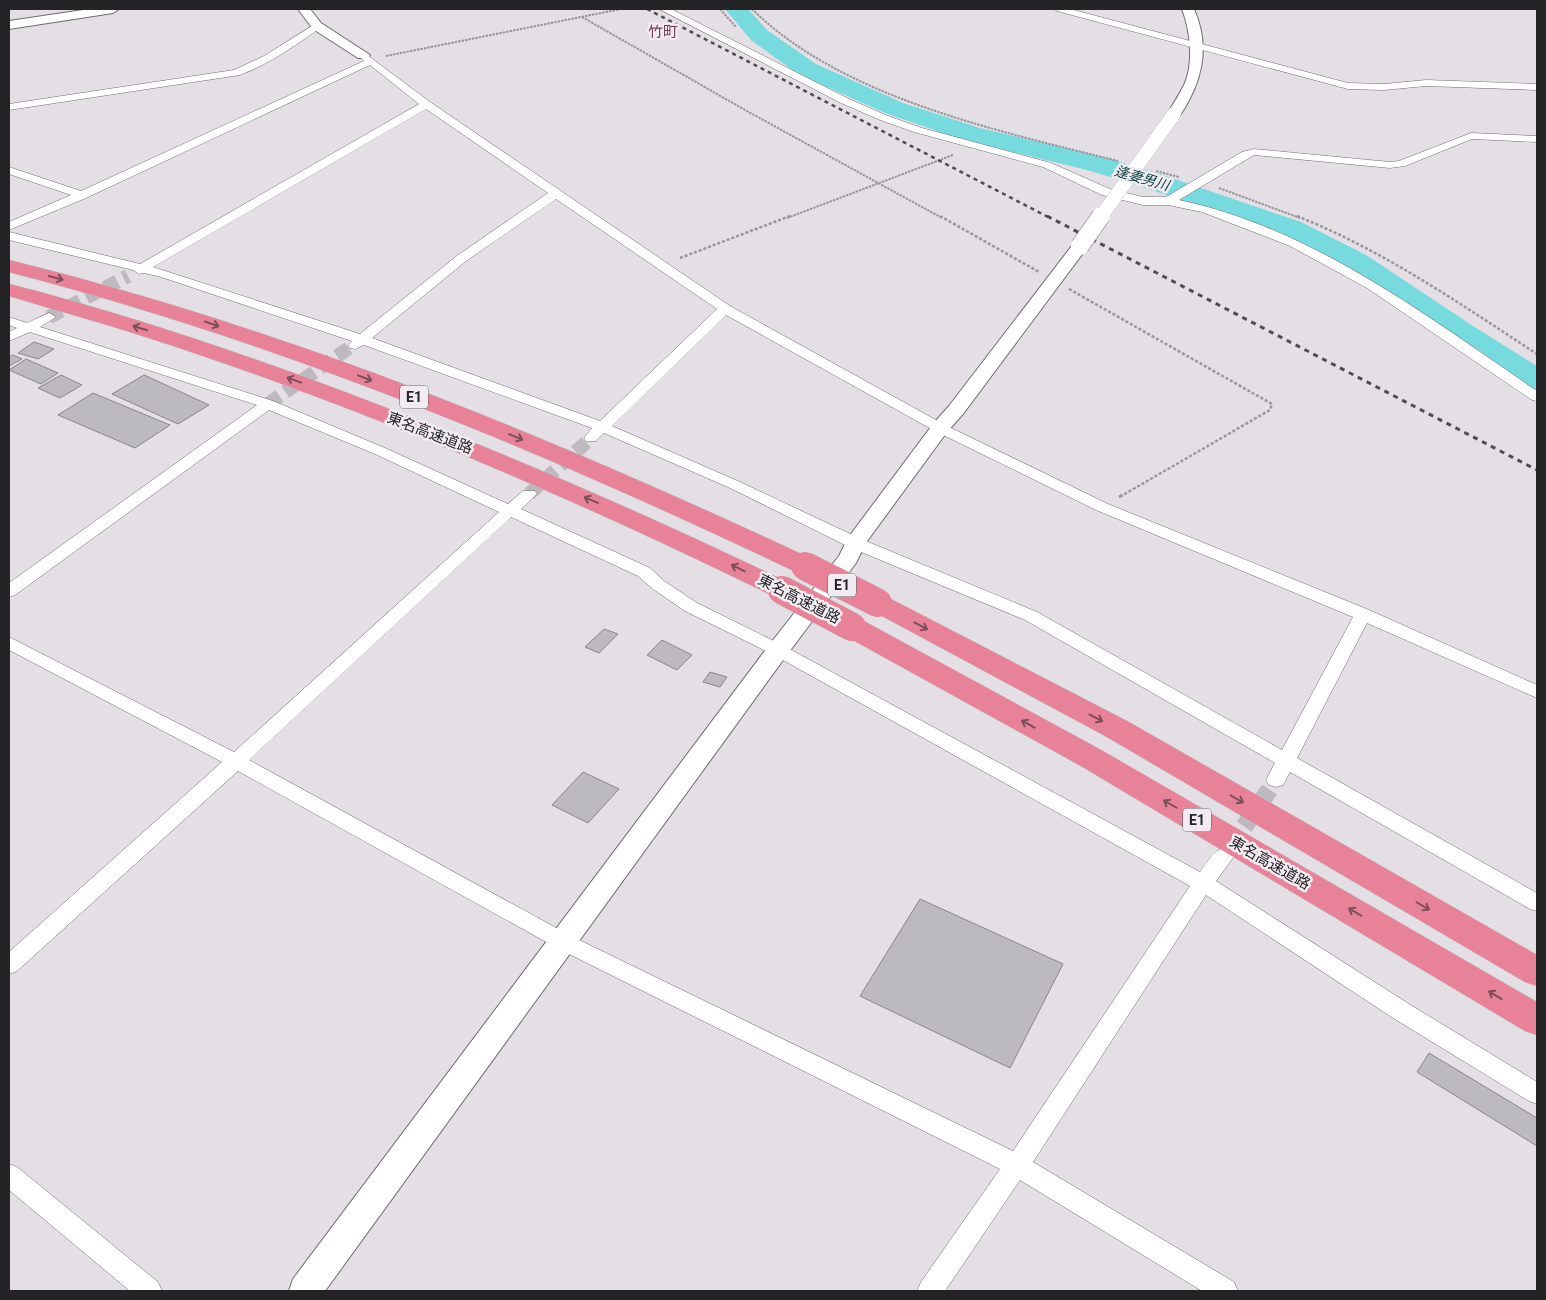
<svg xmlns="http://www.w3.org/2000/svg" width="1546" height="1300" viewBox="0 0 1546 1300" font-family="Roboto,'Noto Sans JP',sans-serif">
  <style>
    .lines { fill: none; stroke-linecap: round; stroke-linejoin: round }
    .river { fill: #77dade; fill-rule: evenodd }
    .building { fill: #bcbac0; stroke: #88868b }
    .minor-tunnel-far2 { stroke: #bdb9be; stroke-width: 14; stroke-dasharray: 14 7; stroke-linecap: butt }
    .minor-tunnel-far1 { stroke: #bdb9be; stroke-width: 18; stroke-dasharray: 18 9; stroke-linecap: butt }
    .minor-tunnel { stroke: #bdb9be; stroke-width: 22; stroke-dasharray: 22 11; stroke-linecap: butt }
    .minor-casing { stroke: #6f6b70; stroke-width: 1 }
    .tertiary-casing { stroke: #6f6b70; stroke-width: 2 }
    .motorway-casing { stroke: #bdbdbe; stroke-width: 1 }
    .path-far2 { stroke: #989699; stroke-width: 2; stroke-dasharray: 2.5 1; stroke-linecap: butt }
    .path-far1 { stroke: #989699; stroke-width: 2.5; stroke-dasharray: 3 2; stroke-linecap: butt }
    .path { stroke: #989699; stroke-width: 3; stroke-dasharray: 4 2.5; stroke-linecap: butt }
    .minor { fill: #fff; fill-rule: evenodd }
    .tertiary { fill: #fff; fill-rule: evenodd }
    .motorway { fill: #e88299; fill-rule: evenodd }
    .rail-far1 { stroke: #4f4d50; stroke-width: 2.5; stroke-dasharray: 4 4; stroke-linecap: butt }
    .rail { stroke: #4f4d50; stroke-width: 3; stroke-dasharray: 5 5; stroke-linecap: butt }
    .tertiary-bridge-far1-casing { stroke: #6f6b70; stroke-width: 14; stroke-linecap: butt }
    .tertiary-bridge-casing { stroke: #6f6b70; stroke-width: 19; stroke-linecap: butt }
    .motorway-bridge-casing { stroke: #bdbdbe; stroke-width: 29; stroke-linecap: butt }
    .tertiary-bridge-far1 { stroke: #fff; stroke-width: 14 }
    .tertiary-bridge { stroke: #fff; stroke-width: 18 }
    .motorway-bridge { stroke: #e88299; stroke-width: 28 }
    .oneway { stroke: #7c4e59 }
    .labels { text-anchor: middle; stroke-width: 5; stroke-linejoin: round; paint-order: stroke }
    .far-water-label { font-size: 14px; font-style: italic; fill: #0a3b3c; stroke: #f0ecf2 }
    .shield { fill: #f0ecf2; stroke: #615f62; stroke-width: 1 }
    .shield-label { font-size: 14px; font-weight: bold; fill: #242325 }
    .far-quarter-label { font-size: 15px; fill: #7b395a; stroke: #f0ecf2 }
    .street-label { font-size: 15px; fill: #242325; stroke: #f0ecf2 }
  </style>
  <rect width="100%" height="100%" fill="#e3dfe4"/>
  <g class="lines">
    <!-- river -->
    <path class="river" d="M 725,9 L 748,9 L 767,30 L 816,64 L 903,103 L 980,128 L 1106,158 L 1157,173 L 1301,222 L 1366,255 L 1473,326 L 1537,366 L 1537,390 L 1525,387 L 1451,340 L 1344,267 L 1281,234 L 1137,185 L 1087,170 L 963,140 L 885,113 L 798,74 L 751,40 Z"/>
  </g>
  <!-- building -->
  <path class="building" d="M 34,342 L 54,349 L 38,359 L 18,353 Z
    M 13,355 L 22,359 L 9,366 L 9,357 Z
    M 26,359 L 58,373 L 41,384 L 9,370 Z
    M 61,375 L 82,385 L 60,398 L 38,388 Z
    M 144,375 L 209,405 L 178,424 L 112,394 Z
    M 93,393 L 170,425 L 135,448 L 58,415 Z
    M 604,629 L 618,634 L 599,653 L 585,647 Z
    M 662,640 L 692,655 L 677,670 L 647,655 Z
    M 710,672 L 727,677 L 720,687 L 703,682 Z
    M 583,772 L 619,789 L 588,823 L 552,805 Z
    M 920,899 L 1063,964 L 1010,1068 L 860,996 Z
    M 1429,1053 L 1537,1118 L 1537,1146 L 1417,1072 Z"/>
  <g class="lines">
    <!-- minor-tunnel-far2 -->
    <path class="minor-tunnel-far2" d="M 49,317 L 128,276
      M 268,404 L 352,346
      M 529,494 L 591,438"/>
    <!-- minor-tunnel-far1 -->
    <path class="minor-tunnel-far1" d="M 1229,849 L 1276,780"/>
    <!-- minor-tunnel -->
    <path class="minor-tunnel" d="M 1228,850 L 1230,847"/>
    <!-- minor casing -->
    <g class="minor-casing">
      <path id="minor" d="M 659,9 L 671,9 L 849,99 L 888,116 L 922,128 L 1051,163 L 1110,189 L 1143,197 L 1166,197 L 1242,152 L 1254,149 L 1390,162 L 1399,161 L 1471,133 L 1537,136 L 1537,142 L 1472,139 L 1405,166 L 1390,168 L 1254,155 L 1179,200 C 1314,229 1425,315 1537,391 L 1537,401 L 1532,400 L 1367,288 L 1290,246 L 1202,212 L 1168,205 L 1143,205 L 1102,195 L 1043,167 L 914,132 L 880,120 L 841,103 Z
        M 1055,9 L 1070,9 L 1348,83 L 1384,84 L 1426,80 L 1537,84 L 1537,90 L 1426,86 L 1384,90 L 1348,89 L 1057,11 Z
        M 317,23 L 320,24 L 320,28 C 295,46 269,64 240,75 L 9,110 L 9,104 L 234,70 L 264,56 Z
        M 363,52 L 430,102 L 730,306 L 945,425 L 1108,504 L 1369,610 L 1537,685 L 1537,698 L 1367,623 L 1297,758 L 1537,893 L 1537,911 L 1530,909 L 1290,772 L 1283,785 L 1276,787 L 1269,785 L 1266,780 L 1275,763 L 1025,620 L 849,547 L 730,488 L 604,433 L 596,441 L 586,441 L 584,438 L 592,428 L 364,345 L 355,349 L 350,348 L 348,345 L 352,341 L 161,277 L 144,273 L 139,274 L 133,270 L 9,240 L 9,232 L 140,264 L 419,104 L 370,65 L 86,198 L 9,230 L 9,222 L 71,195 L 9,174 L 9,167 L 81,191 L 364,61 L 358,55 ZM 426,109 L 548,193 L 458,255 L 360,334 L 153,267 ZM 556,199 L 717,309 L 600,421 L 372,338 L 466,261 ZM 726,315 L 935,431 L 1096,510 L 1353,617 L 1282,750 L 1037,612 L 861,539 L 740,482 L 612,426 Z
        M 49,313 L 56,317 L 40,327 L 273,401 L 385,448 L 508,504 L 523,491 L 535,491 L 537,494 L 521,509 L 650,568 L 664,581 L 697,603 L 784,646 L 1200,872 C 1209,861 1216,844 1232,849 L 1235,855 L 1216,881 L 1409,1004 L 1537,1082 L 1537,1104 L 1529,1101 L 1393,1018 L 1206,895 L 1033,1162 L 1234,1282 L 1238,1291 L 1202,1291 L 1020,1180 L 945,1291 L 917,1291 L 921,1282 L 1000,1169 L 557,948 L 238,771 L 17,971 L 9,974 L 9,952 L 222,762 L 9,650 L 9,637 L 234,752 L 499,512 L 375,454 L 269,410 L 15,595 L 9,597 L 9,583 L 257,405 L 30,332 L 9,341 L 9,332 L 17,328 L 9,325 L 9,317 L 27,323 ZM 511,517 L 638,576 L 653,589 L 685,611 L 772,654 L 1190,886 L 1013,1151 L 571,936 L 249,760 Z
        M 9,1164 L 17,1167 L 158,1282 L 162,1291 L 130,1291 L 9,1190 Z"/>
    </g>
    <!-- tertiary casing -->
    <g class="tertiary-casing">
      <path id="tertiary" d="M 90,9 L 119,9 L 113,13 L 9,29 L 9,21 Z
        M 298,9 L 310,9 L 321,23 L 370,55 L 368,58 L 358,58 L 313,29 Z
        M 1182,9 L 1194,9 C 1211,48 1202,83 1179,117 L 1169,117 L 1167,114 C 1173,104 1180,94 1185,83 C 1194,61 1190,30 1182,9 Z
        M 1080,241 L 1086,243 L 1088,246 L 1086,249 L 963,414 L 947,432 L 865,544 L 856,563 L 786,656 L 325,1291 L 289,1291 L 293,1279 L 770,644 L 839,556 L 848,538 L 933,424 L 949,406 L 1074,243 Z"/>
    </g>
    <!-- motorway casing -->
    <g class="motorway-casing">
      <path id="motorway" d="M 9,260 C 289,329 554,438 814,560 L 818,566 L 814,572 L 805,574 L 796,572 C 540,450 283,343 9,272 Z
        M 9,284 C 104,308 198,339 291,372 C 461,434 628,505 791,584 L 795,590 L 791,596 L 782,599 L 773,596 C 573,498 367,409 155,340 C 107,324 58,311 9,296 Z
        M 878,594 L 887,597 L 1127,721 L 1537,955 L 1537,986 L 1525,982 L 1107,737 L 869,609 L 865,603 L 869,597 Z
        M 852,618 L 862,620 L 1101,750 L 1537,1002 L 1537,1035 L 1525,1031 L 1081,766 L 842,634 L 838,627 L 842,620 Z"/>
    </g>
    <!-- path-far2 -->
    <path class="path-far2" d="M 720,9 L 736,27
      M 752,9 C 842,98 999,131 1118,161
      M 582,17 L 745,110 L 942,218
      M 386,56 L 621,9
      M 1156,171 L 1179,177
      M 1219,188 L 1300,218
      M 787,218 L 953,155"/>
    <!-- path-far1 -->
    <path class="path-far1" d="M 940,216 L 1039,272
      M 1297,216 C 1384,251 1459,303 1537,354
      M 680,258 L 790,216
      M 1069,289 L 1272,404 L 1270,410 L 1123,495"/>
    <!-- path -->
    <path class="path" d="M 1119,497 L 1125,494"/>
    <!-- minor -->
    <use href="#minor" class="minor"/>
    <!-- tertiary -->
    <use href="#tertiary" class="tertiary"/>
    <!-- motorway -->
    <use href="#motorway" class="motorway"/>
    <!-- rail-far1 -->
    <path class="rail-far1" d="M 647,9 L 1050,218"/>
    <!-- rail -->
    <path class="rail" d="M 1047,216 L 1537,470"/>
    <!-- tertiary-bridge-far1 casing -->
    <g class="tertiary-bridge-far1-casing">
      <path id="tertiary-bridge-far1" d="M 1100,218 L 1174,114"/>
    </g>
    <!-- tertiary-bridge casing -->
    <g class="tertiary-bridge-casing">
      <path id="tertiary-bridge" d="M 1080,246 L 1101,216"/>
    </g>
    <!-- motorway-bridge casing -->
    <g class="motorway-bridge-casing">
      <path id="motorway-bridge" d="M 805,566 L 878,603
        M 782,590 L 852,627"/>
    </g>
    <!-- tertiary-bridge-far1 -->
    <use href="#tertiary-bridge-far1" class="tertiary-bridge-far1"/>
    <!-- tertiary-bridge -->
    <use href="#tertiary-bridge" class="tertiary-bridge"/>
    <!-- motorway-bridge -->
    <use href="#motorway-bridge" class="motorway-bridge"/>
  </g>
  <!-- one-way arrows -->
  <defs><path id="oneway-shaft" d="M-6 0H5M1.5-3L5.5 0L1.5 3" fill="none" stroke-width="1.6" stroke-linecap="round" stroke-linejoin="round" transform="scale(1.25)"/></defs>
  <g class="oneway">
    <use href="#oneway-shaft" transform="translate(56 278) rotate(15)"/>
    <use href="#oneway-shaft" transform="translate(212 324) rotate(19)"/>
    <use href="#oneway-shaft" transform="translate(140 328) rotate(-163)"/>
    <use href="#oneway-shaft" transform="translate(365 378) rotate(21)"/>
    <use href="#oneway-shaft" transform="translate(294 380) rotate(-160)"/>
    <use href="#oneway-shaft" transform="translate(516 437) rotate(23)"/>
    <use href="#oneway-shaft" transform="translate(591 500) rotate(-157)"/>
    <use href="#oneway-shaft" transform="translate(738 568) rotate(-153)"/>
    <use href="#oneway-shaft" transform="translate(921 626) rotate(28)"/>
    <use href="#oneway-shaft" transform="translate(1096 718) rotate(28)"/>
    <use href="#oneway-shaft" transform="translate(1028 724) rotate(-151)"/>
    <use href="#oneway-shaft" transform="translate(1237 799) rotate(30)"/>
    <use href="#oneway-shaft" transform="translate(1170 804) rotate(-150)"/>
    <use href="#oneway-shaft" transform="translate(1423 906) rotate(30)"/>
    <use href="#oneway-shaft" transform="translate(1355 912) rotate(-150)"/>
    <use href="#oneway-shaft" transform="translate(1495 995) rotate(-149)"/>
  </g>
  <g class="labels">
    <!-- far-water labels -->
    <g class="far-water-label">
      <text transform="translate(1142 178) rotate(16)" y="5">逢妻男川</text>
    </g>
    <!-- shield labels -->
    <g class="shield">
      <rect x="400" y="385.5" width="28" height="23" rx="4"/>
      <rect x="828" y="573.5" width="28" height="23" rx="4"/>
      <rect x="1183" y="808.5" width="28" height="23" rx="4"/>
    </g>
    <g class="shield-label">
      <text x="414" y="402">E1</text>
      <text x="842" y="590">E1</text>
      <text x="1197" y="825">E1</text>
    </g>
    <!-- far-quarter labels -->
    <g class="far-quarter-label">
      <text x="663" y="37">竹町</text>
    </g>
    <!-- street labels -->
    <g class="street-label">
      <text transform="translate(430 433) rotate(21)" y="5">東名高速道路</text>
      <text transform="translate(799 599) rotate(27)" y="5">東名高速道路</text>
      <text transform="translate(1270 863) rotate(30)" y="5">東名高速道路</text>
    </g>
  </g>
  <!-- border -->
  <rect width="1546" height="1300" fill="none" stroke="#242325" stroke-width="20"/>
</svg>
